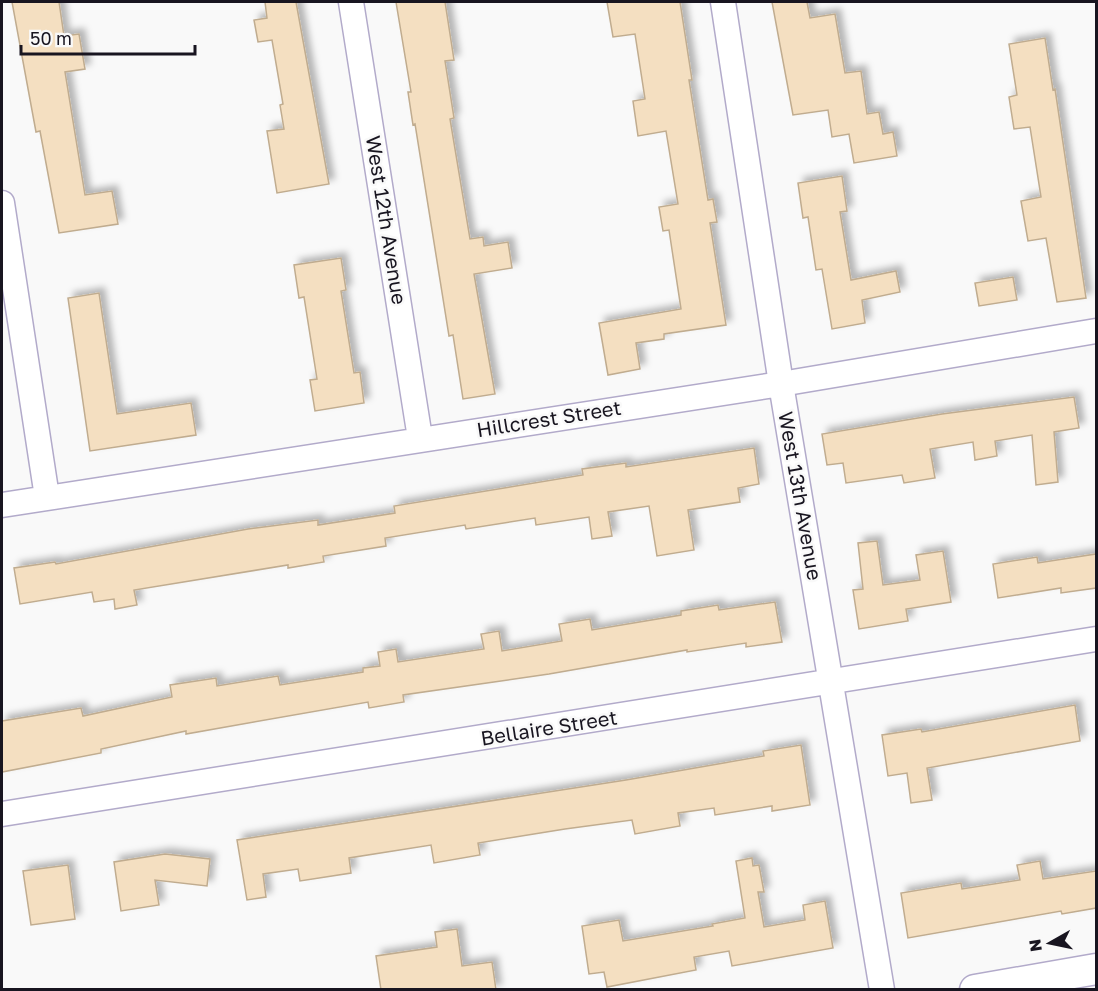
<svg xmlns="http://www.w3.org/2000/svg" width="1098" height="991" viewBox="0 0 1098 991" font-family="'Golos Text',sans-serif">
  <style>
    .building { fill: #f4dfc1; stroke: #c0ac8f; stroke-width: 1.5; filter: url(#shadow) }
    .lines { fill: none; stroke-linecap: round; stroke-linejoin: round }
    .minor-casing { stroke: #b2aaca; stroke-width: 27 }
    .tertiary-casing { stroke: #b2aaca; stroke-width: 33 }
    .minor { stroke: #fff; stroke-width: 24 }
    .tertiary { stroke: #fff; stroke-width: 30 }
    .labels { text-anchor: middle; stroke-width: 5; stroke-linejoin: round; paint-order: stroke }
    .street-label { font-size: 20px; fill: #181520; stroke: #f9f9f9 }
  </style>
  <defs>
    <filter id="shadow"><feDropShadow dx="5.5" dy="-5.5" stdDeviation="3" flood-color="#0004"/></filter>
  </defs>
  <rect width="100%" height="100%" fill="#f9f9f9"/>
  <!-- building -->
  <path class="building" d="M 12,2 L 59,2 L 64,36 L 79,34 L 85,69 L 65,72 L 85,195 L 112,191 L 118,224 L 59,233 L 40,131 L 36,132 Z
    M 265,2 L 296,2 L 329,184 L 277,193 L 267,131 L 284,129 L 280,105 L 283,104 L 272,40 L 258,42 L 254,20 L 267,18 Z
    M 396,2 L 445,2 L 454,60 L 445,61 L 454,118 L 450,119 L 470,239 L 483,237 L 484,246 L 508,242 L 512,268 L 474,274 L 495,394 L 463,399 L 453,335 L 449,336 L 415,124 L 413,125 L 408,92 L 411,92 Z
    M 607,2 L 680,2 L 692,80 L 689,80 L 708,200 L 713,199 L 717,222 L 710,223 L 726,325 L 664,334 L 664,339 L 636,343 L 640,369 L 608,375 L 599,323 L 681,309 L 669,230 L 663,231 L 659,207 L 678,204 L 666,131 L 638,136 L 633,101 L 645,99 L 635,34 L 613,37 Z
    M 772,2 L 807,2 L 810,18 L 835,14 L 845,73 L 861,71 L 867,114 L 879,112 L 883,134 L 893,132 L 897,156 L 854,163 L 849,134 L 832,137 L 828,110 L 793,115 Z
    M 1045,38 L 1053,90 L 1055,89 L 1086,298 L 1057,302 L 1046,238 L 1028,241 L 1021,201 L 1041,197 L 1030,127 L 1014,129 L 1009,97 L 1017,95 L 1009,44 Z
    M 842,176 L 847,211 L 840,212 L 851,280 L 896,271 L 900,292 L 862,300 L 865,323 L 832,329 L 822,269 L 816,270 L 808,217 L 803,218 L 798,183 Z
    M 341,258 L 346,290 L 341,291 L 354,373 L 360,372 L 364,403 L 315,411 L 310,380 L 317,379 L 304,297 L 299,298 L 294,265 Z
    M 1013,277 L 1017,300 L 979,306 L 975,283 Z
    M 99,293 L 117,414 L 191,403 L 196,435 L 90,451 L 68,298 Z
    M 1074,397 L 1079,428 L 1054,432 L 1058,482 L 1036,485 L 1032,435 L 995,441 L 997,456 L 975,460 L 973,442 L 930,449 L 935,478 L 904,483 L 902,475 L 846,483 L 843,463 L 827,465 L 822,434 L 942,414 Z
    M 754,448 L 759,484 L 738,488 L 740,502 L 688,510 L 694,550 L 657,556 L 649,506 L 608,512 L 612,536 L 592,539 L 589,517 L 536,525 L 535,518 L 466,529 L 465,525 L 385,538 L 386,546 L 323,556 L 324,562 L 288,568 L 288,565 L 134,590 L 137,605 L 115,609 L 114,599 L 94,602 L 92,592 L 20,604 L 14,568 L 55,562 L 56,564 L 248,529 L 318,520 L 318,525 L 395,513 L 394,506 L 583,475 L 582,469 L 626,463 L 626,467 Z
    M 877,541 L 883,585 L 920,580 L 916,555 L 943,551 L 951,602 L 906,609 L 908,621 L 859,629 L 853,590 L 863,589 L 858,543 Z
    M 1096,554 L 1096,588 L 1061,593 L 1061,588 L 998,598 L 993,564 L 1037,557 L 1038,563 Z
    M 775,602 L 782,642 L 746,647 L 746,643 L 687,652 L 687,650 L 549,674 L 403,695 L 404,702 L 369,708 L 368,702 L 186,734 L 186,731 L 101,749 L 101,753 L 2,772 L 2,721 L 81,708 L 83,716 L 172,697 L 170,685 L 216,678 L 217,686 L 278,676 L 280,685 L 363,672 L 363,668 L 380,666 L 378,652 L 396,649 L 398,662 L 484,649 L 481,634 L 499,631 L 502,651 L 562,641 L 559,624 L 590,619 L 592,630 L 681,615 L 681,611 L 718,605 L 719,610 Z
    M 1075,705 L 1080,741 L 927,768 L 932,800 L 911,803 L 907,773 L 888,776 L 882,735 L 921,729 L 922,732 Z
    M 801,745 L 810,805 L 772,811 L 772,806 L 715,815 L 714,808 L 678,813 L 680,826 L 635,834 L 632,820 L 565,829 L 478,843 L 480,855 L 434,863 L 431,845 L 349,858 L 351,873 L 300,881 L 298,869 L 263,874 L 266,897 L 247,900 L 237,840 L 626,780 L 764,756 L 763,751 Z
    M 165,854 L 210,859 L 207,886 L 155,880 L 159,905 L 121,911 L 114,862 Z
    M 752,858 L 753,866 L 759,865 L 764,892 L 758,892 L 764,927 L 805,920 L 803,905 L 825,901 L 833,948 L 732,966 L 729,951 L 694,957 L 696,970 L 607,987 L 604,972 L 589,974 L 582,926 L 619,920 L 623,941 L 713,926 L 712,924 L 745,918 L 736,861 Z
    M 1040,861 L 1043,879 L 1096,871 L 1096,908 L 1062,914 L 1061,911 L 908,938 L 901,893 L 961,883 L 962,889 L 1020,880 L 1017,865 Z
    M 68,865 L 75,919 L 31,925 L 23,871 Z
    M 457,929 L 462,966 L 492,962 L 496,990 L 381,990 L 376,956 L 437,947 L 435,932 Z"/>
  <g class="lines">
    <!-- minor casing -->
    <g class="minor-casing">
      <path id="minor" d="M 351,2 L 420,438
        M 723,2 L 781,384 L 882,990
        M 2,203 L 47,497
        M 2,505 L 781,384 L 1096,331
        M 2,814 L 1096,639"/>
    </g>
    <!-- tertiary casing -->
    <g class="tertiary-casing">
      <path id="tertiary" d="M 975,990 L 1096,969"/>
    </g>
    <!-- minor -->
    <use href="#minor" class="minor"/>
    <!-- tertiary -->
    <use href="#tertiary" class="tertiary"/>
  </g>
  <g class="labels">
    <!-- street labels -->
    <g class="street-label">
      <text transform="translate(386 220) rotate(81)" y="7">West 12th Avenue</text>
      <text transform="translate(549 419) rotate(-9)" y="7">Hillcrest Street</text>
      <text transform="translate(800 496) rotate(80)" y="7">West 13th Avenue</text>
      <text transform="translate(549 728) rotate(-9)" y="7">Bellaire Street</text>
    </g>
  </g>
  <!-- border -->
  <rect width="1098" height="991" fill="none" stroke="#181520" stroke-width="6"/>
  <!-- north arrow -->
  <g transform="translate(1050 943) rotate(261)" stroke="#f9f9f9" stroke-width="4.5" paint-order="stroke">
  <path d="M0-4.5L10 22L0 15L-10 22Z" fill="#181520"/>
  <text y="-9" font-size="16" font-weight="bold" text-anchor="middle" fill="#181520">N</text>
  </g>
  <!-- scale -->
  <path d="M21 45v9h174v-9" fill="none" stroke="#181520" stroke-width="3"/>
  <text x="30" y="45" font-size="18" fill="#181520" stroke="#f9f9f9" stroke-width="4.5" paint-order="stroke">50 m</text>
</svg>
